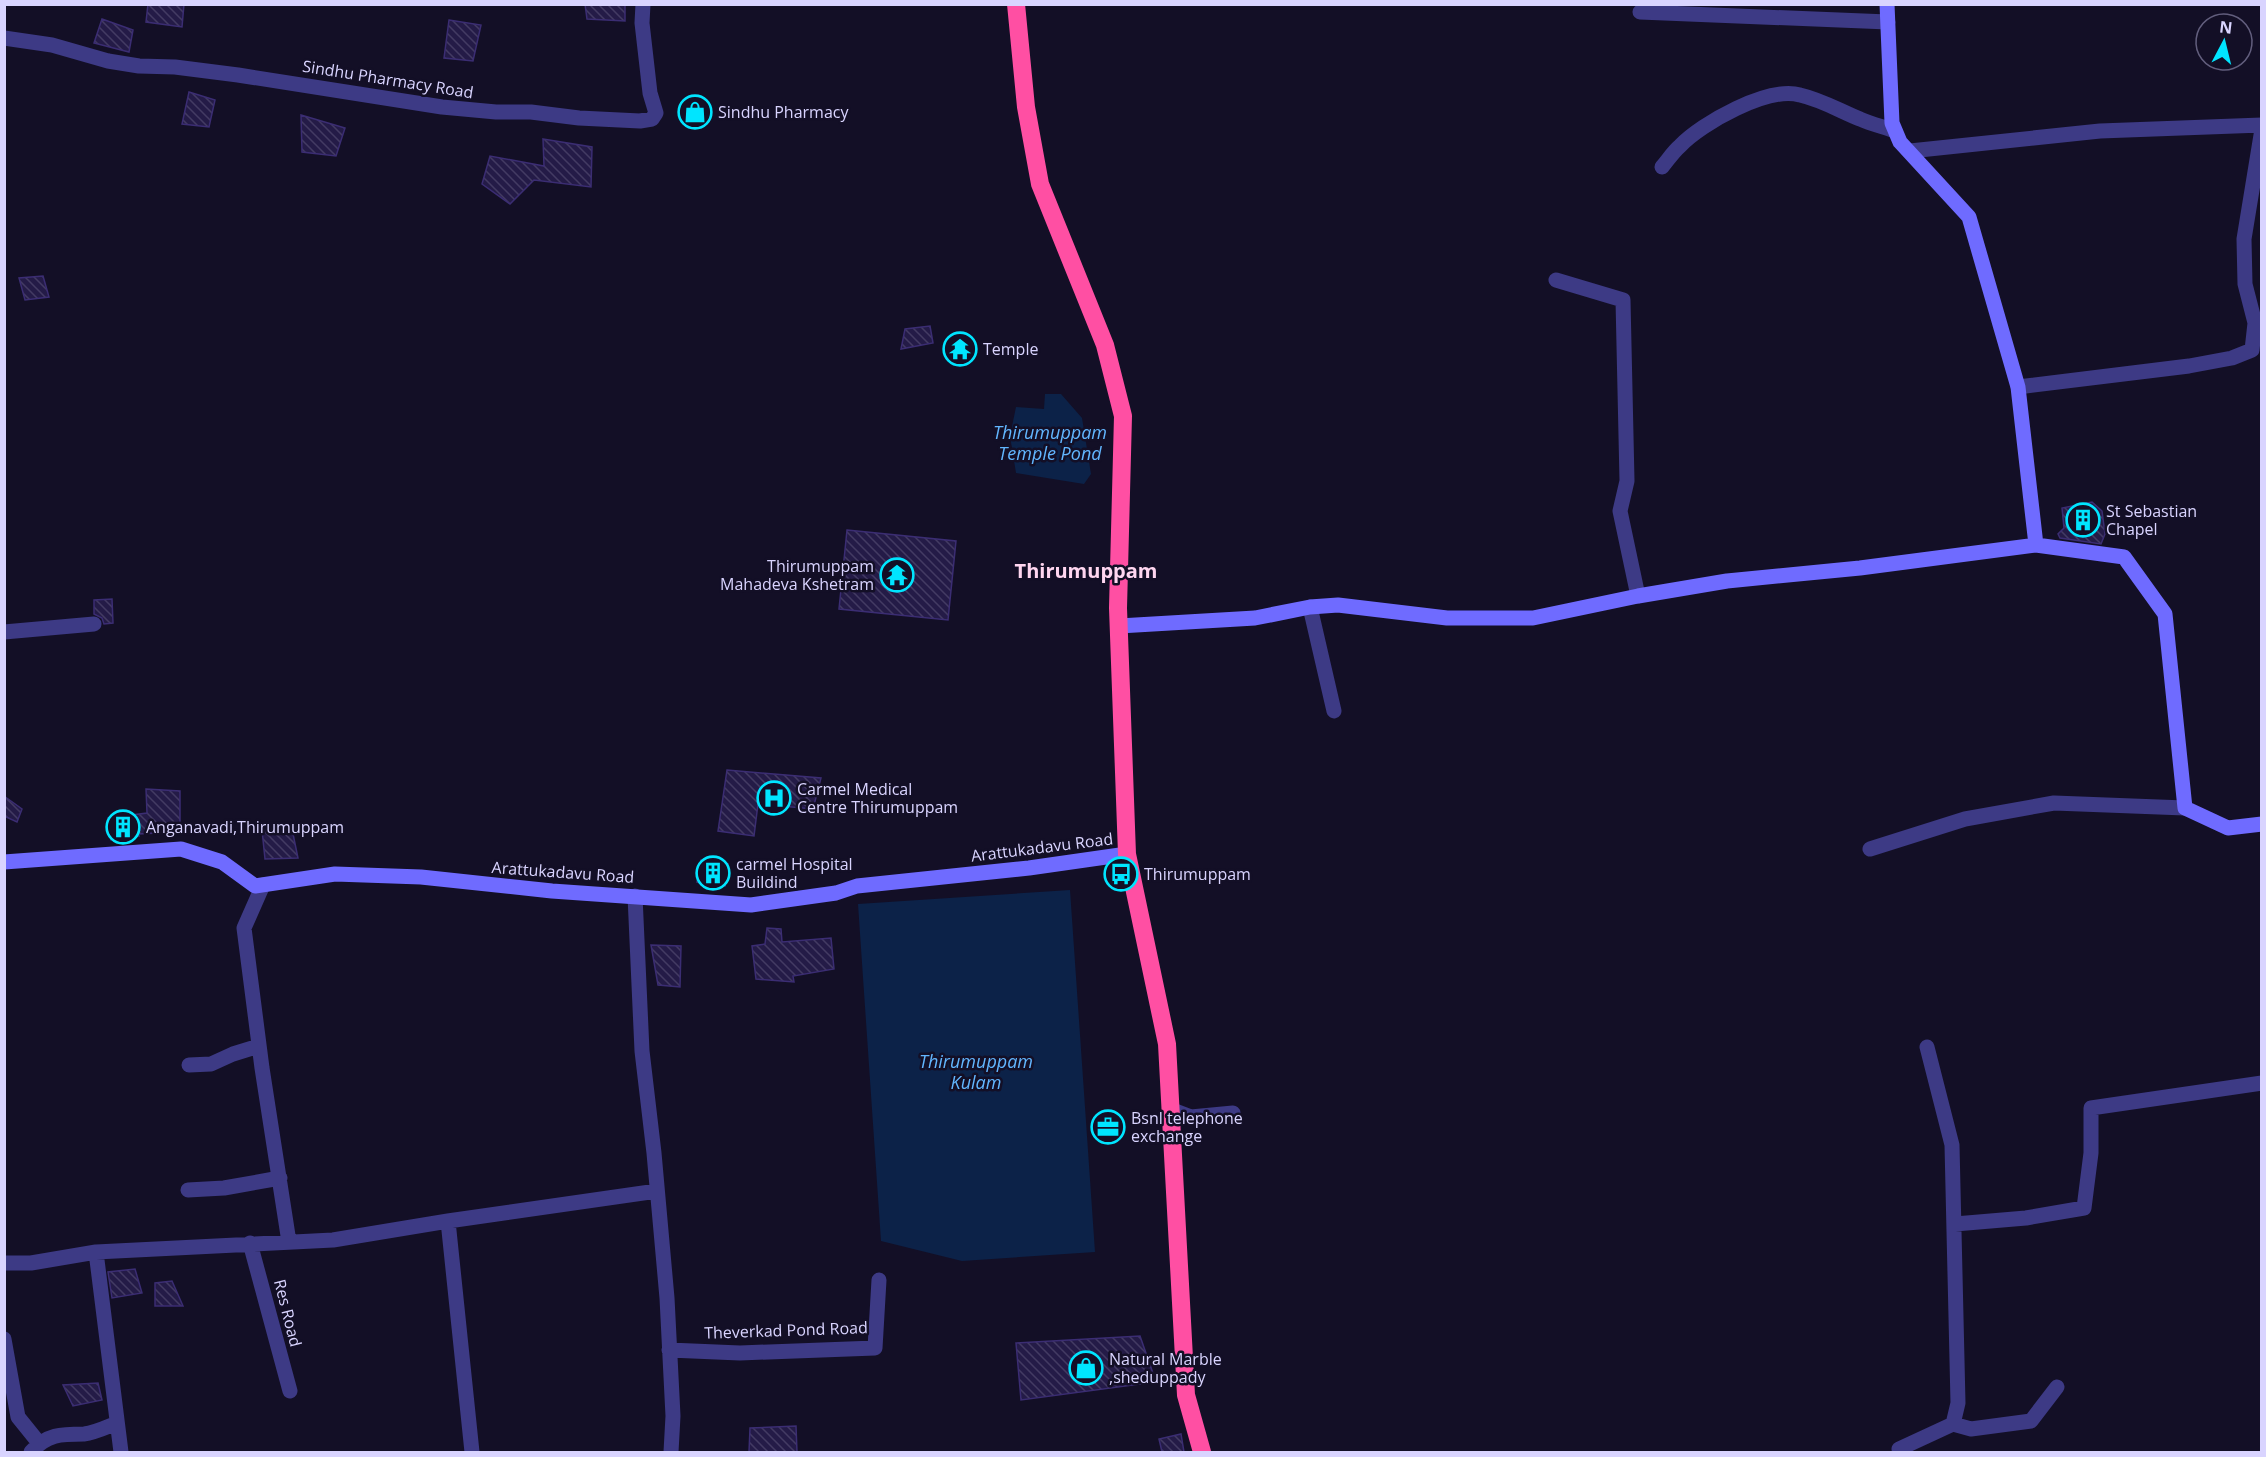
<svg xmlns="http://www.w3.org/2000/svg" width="2266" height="1457" viewBox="0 0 2266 1457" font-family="'Open Sans',sans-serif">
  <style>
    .water { fill: #0c2248 }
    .building { fill: url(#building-back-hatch); stroke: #3b2d73; stroke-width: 1.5 }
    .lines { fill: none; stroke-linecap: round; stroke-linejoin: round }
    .street { stroke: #3d3a85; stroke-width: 15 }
    .secondary { stroke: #6f6bff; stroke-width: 15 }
    .highway { stroke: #ff4fa3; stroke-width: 18 }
    .labels { text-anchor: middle; stroke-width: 5; stroke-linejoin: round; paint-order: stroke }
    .street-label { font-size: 16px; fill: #d9d4ff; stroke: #130f26 }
    .poi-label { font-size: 16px; fill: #d9d4ff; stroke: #130f26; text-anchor: start }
    .water-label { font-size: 18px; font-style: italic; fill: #62b6ff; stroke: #130f26 }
    .quarter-label { font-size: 20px; font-weight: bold; fill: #ffd6f0; stroke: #130f26 }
  </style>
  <defs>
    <pattern id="building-back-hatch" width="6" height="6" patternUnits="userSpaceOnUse" patternTransform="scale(1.5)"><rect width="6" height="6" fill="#241b47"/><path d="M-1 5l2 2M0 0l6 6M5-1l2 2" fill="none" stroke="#433b63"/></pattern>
  </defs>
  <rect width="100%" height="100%" fill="#130f26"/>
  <!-- water -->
  <path class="water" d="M 1045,394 L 1061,394 L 1082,418 L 1091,474 L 1084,484 L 1016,473 L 1010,436 L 1016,407 L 1044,409 Z
    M 1070,890 L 1095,1252 L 962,1261 L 881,1241 L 858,904 Z"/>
  <!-- building -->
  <path class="building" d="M 148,4 L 184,4 L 182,27 L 146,22 Z
    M 585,4 L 625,4 L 625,21 L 587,19 Z
    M 102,19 L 133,30 L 129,52 L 94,43 Z
    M 449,20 L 481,25 L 473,61 L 444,58 Z
    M 189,92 L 215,100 L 209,127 L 182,124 Z
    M 301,115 L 345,128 L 336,156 L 302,152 Z
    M 543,139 L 592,147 L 591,187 L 534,180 L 510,204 L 482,184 L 490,156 L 544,166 Z
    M 43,276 L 49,297 L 25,300 L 19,278 Z
    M 930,326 L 933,343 L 901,349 L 905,329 Z
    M 2092,502 L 2102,511 L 2105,534 L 2101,544 L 2060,538 L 2058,534 L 2064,528 L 2062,508 Z
    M 847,530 L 956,541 L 948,620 L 839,609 Z
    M 112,599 L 113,623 L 104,624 L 102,618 L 94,614 L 94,600 Z
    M 727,770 L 821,778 L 813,809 L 758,804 L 754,836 L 718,831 Z
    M 146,789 L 180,791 L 180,824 L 172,823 L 159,833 L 138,834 L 139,836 L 111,840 L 108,818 L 147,813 Z
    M 4,796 L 22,809 L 17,822 L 4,816 Z
    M 292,829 L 298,858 L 265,859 L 262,830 Z
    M 701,860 L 728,864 L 725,886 L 697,882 Z
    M 767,928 L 781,929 L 782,942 L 831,938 L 834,969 L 793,976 L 794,982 L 756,979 L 752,946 L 765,944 Z
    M 651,945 L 681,946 L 680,987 L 658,985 Z
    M 135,1269 L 142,1293 L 112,1298 L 108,1272 Z
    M 172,1281 L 183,1306 L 155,1306 L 155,1283 Z
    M 1140,1336 L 1156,1382 L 1021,1400 L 1016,1343 Z
    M 98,1383 L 102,1400 L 73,1406 L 63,1385 Z
    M 796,1426 L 797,1452 L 749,1452 L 750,1428 Z
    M 1181,1434 L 1184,1452 L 1162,1452 L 1159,1439 Z"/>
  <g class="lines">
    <!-- street -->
    <path class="street" d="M 1640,12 L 1888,22
      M 4,38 L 52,45 L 108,61 L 139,66 L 175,67 L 238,75 L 442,107 L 496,112 L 531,112 L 579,118 L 640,121 L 652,119 L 656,113 L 650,93 L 642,23 L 643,4
      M 1910,151 L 2100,131 L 2262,125
      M 1662,167 C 1668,160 1673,152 1680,146 C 1702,123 1768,86 1800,95 C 1822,100 1840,111 1860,119 C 1871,124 1884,127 1895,131
      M 1556,280 L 1623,300 L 1627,481 L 1620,511 L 1638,596
      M 2018,387 L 2189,366 L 2232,358 L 2252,350 L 2255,323 L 2245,284 L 2244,239 L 2262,129
      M 1310,607 L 1334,711
      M 4,632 L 94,624
      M 1870,849 L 1965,819 L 2054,803 L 2185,808
      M 263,885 L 244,928 L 262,1068 L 289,1242
      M 635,896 L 642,1051 L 654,1153 L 667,1298 L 673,1416 L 671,1452
      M 1927,1047 L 1952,1145 L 1958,1403 L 1953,1424
      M 189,1065 L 211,1064 L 233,1054 L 259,1046
      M 1170,1109 L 1191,1117 L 1233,1113
      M 188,1190 L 224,1188 L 280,1178
      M 448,1221 L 472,1452
      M 1955,1224 L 2026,1218 L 2084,1208 L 2091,1153 L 2091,1108 L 2262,1083
      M 250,1243 L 290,1391
      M 96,1252 L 121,1452
      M 4,1263 L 31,1263 L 96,1252 L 333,1240 L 448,1221 L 657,1191
      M 4,1339 L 18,1417 L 39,1443
      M 669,1350 L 740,1353 L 875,1348 L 879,1280
      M 31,1452 C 47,1434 61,1434 84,1434 C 94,1433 107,1427 117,1423
      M 1900,1452 L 1899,1449 L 1953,1424 L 1971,1429 L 2031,1421 L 2057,1387"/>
    <!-- secondary -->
    <path class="secondary" d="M 1887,4 L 1892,123 L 1900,142 L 1969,217 L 2018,387 L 2036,545
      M 1119,626 L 1255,618 L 1310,607 L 1338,605 L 1447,618 L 1533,618 L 1638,596 L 1727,581 L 1860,568 L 2036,545 L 2124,557 L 2165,614 L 2185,808 L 2228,828 L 2262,824
      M 4,862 L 181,849 L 222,862 L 255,886 L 335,874 L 421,877 L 552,891 L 751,905 L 836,893 L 857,886 L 1029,868 L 1127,854"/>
    <!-- highway -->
    <path class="highway" d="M 1016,4 L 1026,107 L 1040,184 L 1105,345 L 1123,416 L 1118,608 L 1127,854 L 1167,1044 L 1186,1395 L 1202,1452"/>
  </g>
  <!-- icons -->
  <defs>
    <g id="shop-ring" transform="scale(1.725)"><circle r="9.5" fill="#130f26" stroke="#00e5ff" stroke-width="1.5"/><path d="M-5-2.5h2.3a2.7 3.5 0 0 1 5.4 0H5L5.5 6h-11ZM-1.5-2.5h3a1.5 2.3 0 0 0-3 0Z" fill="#00e5ff"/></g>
    <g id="temple-ring" transform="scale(1.725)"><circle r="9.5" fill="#130f26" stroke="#00e5ff" stroke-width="1.5"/><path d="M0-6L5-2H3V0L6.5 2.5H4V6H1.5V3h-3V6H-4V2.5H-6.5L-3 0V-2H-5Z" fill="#00e5ff"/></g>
    <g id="building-ring" transform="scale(1.725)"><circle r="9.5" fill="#130f26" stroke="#00e5ff" stroke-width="1.5"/><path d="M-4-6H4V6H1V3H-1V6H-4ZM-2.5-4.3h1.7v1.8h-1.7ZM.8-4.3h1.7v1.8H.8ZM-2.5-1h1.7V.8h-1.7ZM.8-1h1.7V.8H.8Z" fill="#00e5ff"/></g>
    <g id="hospital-ring" transform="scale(1.725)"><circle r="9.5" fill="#130f26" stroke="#00e5ff" stroke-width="1.5"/><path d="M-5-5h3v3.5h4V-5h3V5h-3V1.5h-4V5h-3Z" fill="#00e5ff"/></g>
    <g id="bus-ring" transform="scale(1.725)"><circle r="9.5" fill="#130f26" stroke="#00e5ff" stroke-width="1.5"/><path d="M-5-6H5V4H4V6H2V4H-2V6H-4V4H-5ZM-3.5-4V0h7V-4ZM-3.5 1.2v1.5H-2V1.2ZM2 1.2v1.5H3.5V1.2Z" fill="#00e5ff"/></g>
    <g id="office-ring" transform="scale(1.725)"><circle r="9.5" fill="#130f26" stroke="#00e5ff" stroke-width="1.5"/><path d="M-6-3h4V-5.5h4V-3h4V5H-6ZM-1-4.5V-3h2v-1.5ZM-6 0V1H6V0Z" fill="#00e5ff"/></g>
  </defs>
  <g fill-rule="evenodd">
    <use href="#shop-ring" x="695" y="112"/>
    <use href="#temple-ring" x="960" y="349"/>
    <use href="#building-ring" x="2083" y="520"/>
    <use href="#temple-ring" x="897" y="575"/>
    <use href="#hospital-ring" x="774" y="798"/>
    <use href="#building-ring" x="123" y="827"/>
    <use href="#building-ring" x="713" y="873"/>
    <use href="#bus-ring" x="1121" y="874"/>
    <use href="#office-ring" x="1108" y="1127"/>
    <use href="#shop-ring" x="1086" y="1368"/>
  </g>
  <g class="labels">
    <!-- street labels -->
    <g class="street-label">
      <text transform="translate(388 79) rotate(9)" y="6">Sindhu Pharmacy Road</text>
      <text transform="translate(1042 847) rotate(-7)" y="6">Arattukadavu Road</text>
      <text transform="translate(563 872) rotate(4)" y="6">Arattukadavu Road</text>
      <text transform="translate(288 1313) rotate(76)" y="6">Res Road</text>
      <text transform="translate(786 1330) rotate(-2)" y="6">Theverkad Pond Road</text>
    </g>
    <!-- poi labels -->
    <g class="poi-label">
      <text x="718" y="118">Sindhu Pharmacy</text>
      <text x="983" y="355">Temple</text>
      <text x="2106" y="517">St Sebastian<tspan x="2106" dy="18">Chapel</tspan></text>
      <text x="874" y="572" text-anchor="end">Thirumuppam<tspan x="874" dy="18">Mahadeva Kshetram</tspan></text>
      <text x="797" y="795">Carmel Medical<tspan x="797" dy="18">Centre Thirumuppam</tspan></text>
      <text x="146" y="833">Anganavadi,Thirumuppam</text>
      <text x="736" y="870">carmel Hospital<tspan x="736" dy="18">Buildind</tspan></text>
      <text x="1144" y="880">Thirumuppam</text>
      <text x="1131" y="1124">Bsnl telephone<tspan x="1131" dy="18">exchange</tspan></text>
      <text x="1109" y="1365">Natural Marble<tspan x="1109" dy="18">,sheduppady</tspan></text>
    </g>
    <!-- water labels -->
    <g class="water-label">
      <text x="1050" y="439">Thirumuppam<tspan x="1050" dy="21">Temple Pond</tspan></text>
      <text x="976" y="1068">Thirumuppam<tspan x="976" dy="21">Kulam</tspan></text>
    </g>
    <!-- quarter labels -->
    <g class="quarter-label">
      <text x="1086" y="578">Thirumuppam</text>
    </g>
  </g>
  <!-- border -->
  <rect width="2266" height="1457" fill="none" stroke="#d9d4ff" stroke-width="12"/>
  <!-- north arrow -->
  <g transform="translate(2224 42) rotate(7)"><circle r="28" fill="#130f26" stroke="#625e7d" stroke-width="1.5"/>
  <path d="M0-4.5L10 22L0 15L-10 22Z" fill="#00e5ff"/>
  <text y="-9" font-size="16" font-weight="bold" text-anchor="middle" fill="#d9d4ff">N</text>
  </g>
</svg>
